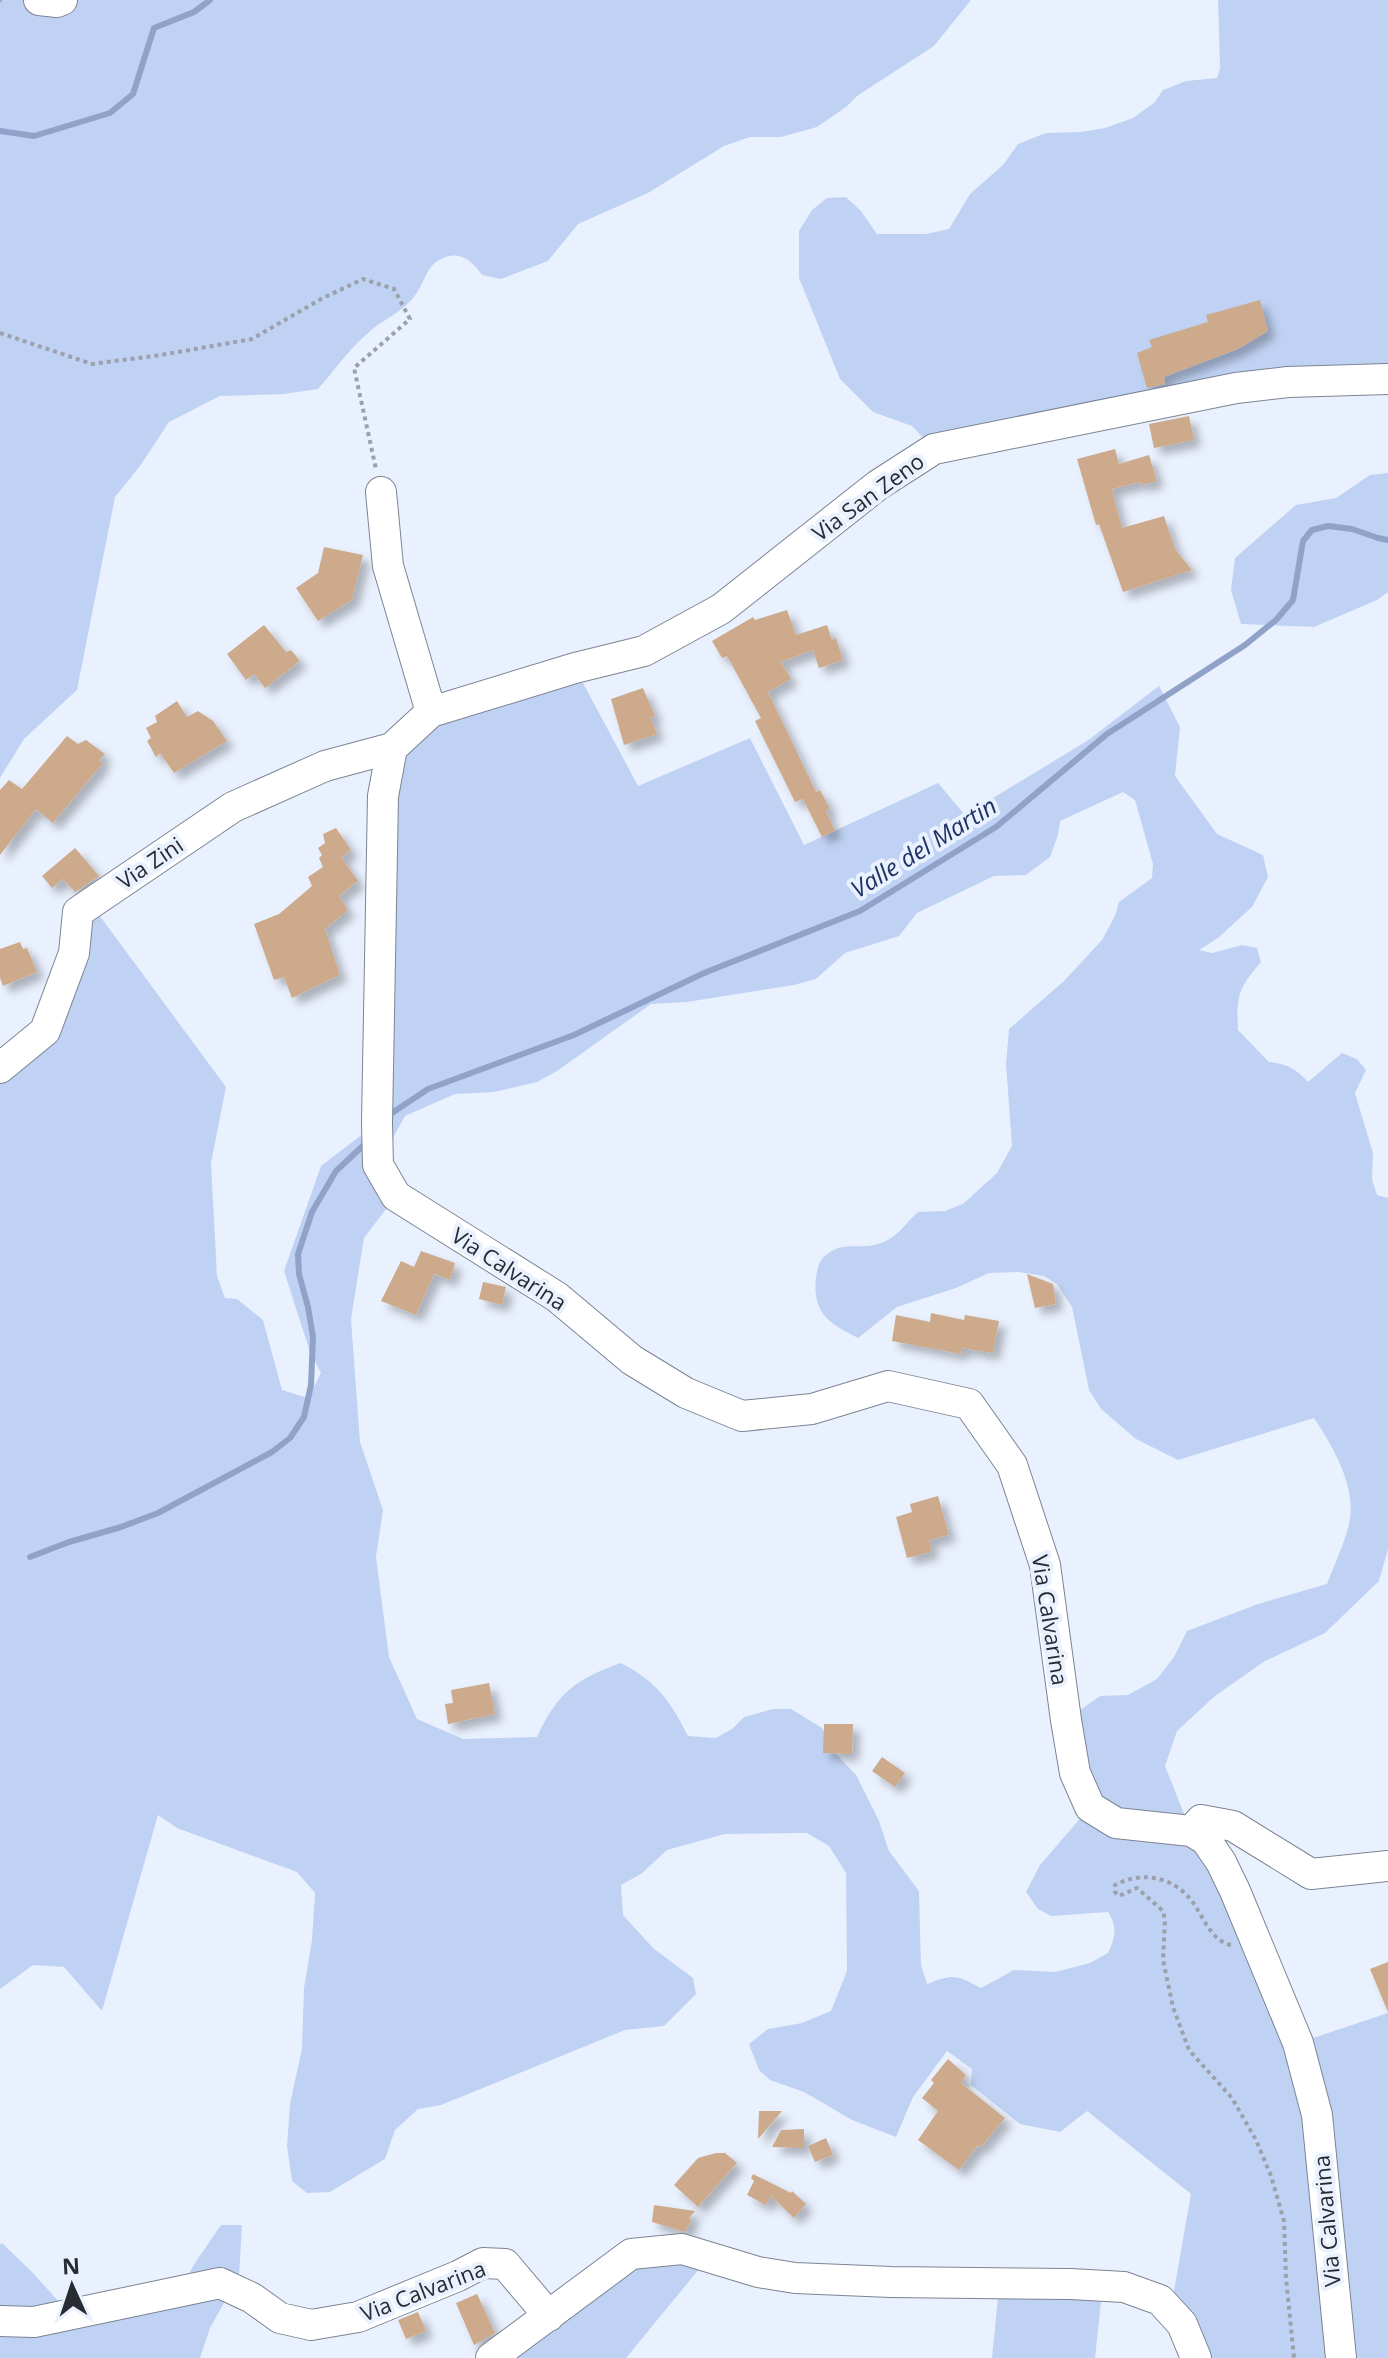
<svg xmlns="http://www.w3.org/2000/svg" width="1388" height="2358" viewBox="0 0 1388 2358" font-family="'Open Sans',sans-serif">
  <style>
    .green { fill: #c0d2f4; fill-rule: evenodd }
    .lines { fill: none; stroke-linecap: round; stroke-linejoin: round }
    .stream { stroke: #90a2c8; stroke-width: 6 }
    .building { fill: #ccaa8b; filter: url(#shadow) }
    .minor-casing { stroke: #7c8492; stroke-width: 32 }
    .path { stroke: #9ba0aa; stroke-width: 4; stroke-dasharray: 4 4; stroke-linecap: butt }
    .minor { stroke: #fff; stroke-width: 30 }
    .labels { text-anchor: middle; stroke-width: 8; stroke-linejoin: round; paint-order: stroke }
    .street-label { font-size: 22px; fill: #282b31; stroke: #eaf1fe }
    .water-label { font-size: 24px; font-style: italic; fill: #1e3363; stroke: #eaf1fe }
  </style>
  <defs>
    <filter id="shadow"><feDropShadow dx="7" dy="7" stdDeviation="4" flood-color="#0004"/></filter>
  </defs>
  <rect width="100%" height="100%" fill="#eaf1fe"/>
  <!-- green -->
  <path class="green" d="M 0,0 L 971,0 L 934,46 L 857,96 L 846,107 L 817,127 L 781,137 L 750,137 L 724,146 L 648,193 L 578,224 L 548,261 L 501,279 L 482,275 C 471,260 460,250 441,259 C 427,265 424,283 416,294 C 404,312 383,319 368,333 C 349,349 334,371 318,389 L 284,394 L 220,396 L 169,422 L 140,466 L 115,497 L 77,690 L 24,739 L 0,778 Z
    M 1218,0 L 1388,0 L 1388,379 L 934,449 L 912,426 L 873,412 L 840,379 L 799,278 L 799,231 L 812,210 L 827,198 L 846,197 L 861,211 L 877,234 L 926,234 L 949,229 L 970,194 L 1003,165 L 1018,144 L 1046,133 L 1081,132 L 1105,128 L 1133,118 L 1155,102 L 1163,90 L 1186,81 L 1217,78 L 1220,68 Z
    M 1388,473 L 1388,592 L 1377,600 L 1314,627 L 1241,624 L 1231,590 L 1235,558 L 1296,505 L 1336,498 L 1370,475 Z
    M 575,668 L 638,786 L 750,738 L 804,845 L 938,783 L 965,815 L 1087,741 L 1159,686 L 1180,727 L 1175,776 L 1217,834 L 1263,855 L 1268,877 L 1252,907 L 1218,938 L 1199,950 L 1212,953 L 1242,945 L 1257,948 L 1261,962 C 1239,988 1236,995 1238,1030 L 1269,1062 C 1287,1064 1296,1069 1308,1082 L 1342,1053 L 1357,1059 L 1366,1070 L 1355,1093 L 1373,1153 L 1372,1179 L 1377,1195 L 1388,1198 L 1388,1549 L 1379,1581 L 1325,1633 L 1265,1661 L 1215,1696 L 1177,1731 L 1165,1766 L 1191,1831 L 1298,2043 L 1388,2013 L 1388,2358 L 1201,2358 L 1172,2302 L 1191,2194 L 1087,2111 L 1060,2132 L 1020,2124 L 971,2085 L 972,2069 L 947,2051 L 913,2097 L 896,2137 L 852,2120 L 804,2092 L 770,2080 L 759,2070 L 749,2044 L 768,2029 L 802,2023 L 831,2011 L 847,1971 L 846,1873 L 829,1846 L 807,1833 L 725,1834 L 667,1850 L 641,1874 L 621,1885 L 623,1915 L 653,1948 L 693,1978 L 696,1994 L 664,2026 L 625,2030 L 441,2105 L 418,2109 L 395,2130 L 385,2159 L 330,2192 L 307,2193 L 292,2181 L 287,2146 L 290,2104 L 302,2048 L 304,1988 L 312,1940 L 315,1893 L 297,1872 L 177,1828 L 158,1815 L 102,2011 L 64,1967 L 33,1965 L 0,1989 L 0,1070 L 31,1047 L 91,904 L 226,1087 L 211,1163 L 217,1276 L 225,1298 L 237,1299 L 263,1320 L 282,1390 L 308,1398 L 321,1373 L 310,1352 L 284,1271 L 321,1166 L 377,1123 L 392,748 L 431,712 ZM 1123,792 L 1135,800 L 1153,864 L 1152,878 L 1119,902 L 1115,916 L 1102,940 L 1064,981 L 1009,1029 L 1006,1064 L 1012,1146 L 997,1173 L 963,1204 L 945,1211 L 918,1212 C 903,1225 897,1240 874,1245 C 855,1249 843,1241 826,1255 C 818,1261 818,1268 816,1277 C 812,1314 829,1323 858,1338 L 897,1307 L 956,1288 L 989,1273 L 1019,1272 L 1044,1276 L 1057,1284 L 1072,1307 L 1089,1390 L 1101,1409 L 1136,1439 L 1178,1460 L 1314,1418 C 1332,1445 1355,1484 1350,1518 C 1348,1536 1334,1565 1327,1584 L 1258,1604 L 1187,1631 L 1174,1657 L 1157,1679 L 1128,1695 L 1100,1696 L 1066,1720 L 1090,1807 L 1040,1865 L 1026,1892 L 1038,1909 L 1051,1916 L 1108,1912 C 1118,1927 1115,1938 1108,1953 L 1090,1963 L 1055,1972 L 1014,1970 L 981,1988 C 956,1974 953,1974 927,1984 L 921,1965 L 919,1891 L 889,1851 L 879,1821 L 856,1775 L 833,1751 L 822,1728 L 791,1709 L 773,1709 L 744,1717 L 732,1729 L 716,1738 L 688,1736 C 669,1699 658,1683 621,1663 C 577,1678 557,1693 537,1737 L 463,1739 L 417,1719 L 389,1657 L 376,1557 L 383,1510 L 360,1442 L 351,1319 L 364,1238 L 396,1196 L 378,1165 L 405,1116 L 455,1094 L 494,1092 L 537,1082 L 557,1071 L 651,1004 L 687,1002 L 794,985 L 816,979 L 845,953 L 899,936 L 917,913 L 994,876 L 1026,875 L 1050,857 L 1058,835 L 1060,821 Z
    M 221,2225 L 242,2225 L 239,2276 L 210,2328 L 200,2358 L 0,2358 L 0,2245 L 2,2243 L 34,2274 L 59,2302 L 179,2293 L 193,2266 Z
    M 633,2256 L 709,2257 L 626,2358 L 490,2358 Z
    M 1103,2283 L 1095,2358 L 992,2358 L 999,2287 Z"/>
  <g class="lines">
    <!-- stream -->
    <path class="stream" d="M 0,131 L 34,136 L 110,113 L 133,94 L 154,28 L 194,12 L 210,0
      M 392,1113 L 428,1089 L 574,1035 L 704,973 L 860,911 L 996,827 L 1107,734 L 1245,645 L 1276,620 L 1293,600 L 1303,541 L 1312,530 L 1328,526 L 1352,529 L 1378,538 L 1388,540
      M 30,1557 L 69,1542 L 121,1527 L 158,1513 L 272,1452 L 290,1438 L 304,1417 L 311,1385 L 313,1337 L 308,1307 L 299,1274 L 298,1254 L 312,1212 L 336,1171 L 367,1142"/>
  </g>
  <!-- building -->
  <path class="building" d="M 1260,300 L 1268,331 L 1238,349 L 1164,377 L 1165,384 L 1147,388 L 1137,353 L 1152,347 L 1149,340 L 1208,322 L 1206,315 Z
    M 1189,416 L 1194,440 L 1154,448 L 1149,424 Z
    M 1115,449 L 1119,464 L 1149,455 L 1157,481 L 1142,485 L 1141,482 L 1112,489 L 1122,528 L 1164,516 L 1175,549 L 1192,570 L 1123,592 L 1099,524 L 1096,525 L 1077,459 Z
    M 324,547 L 363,555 L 352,600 L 318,621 L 296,588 L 318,573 Z
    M 787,610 L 796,635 L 827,625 L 832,640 L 836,638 L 843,660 L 819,668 L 813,650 L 781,662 L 791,679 L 768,692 L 816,792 L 820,790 L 830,809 L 826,811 L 835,831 L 822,837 L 803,799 L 795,802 L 755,721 L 761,718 L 727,656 L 722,658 L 712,641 L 753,617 L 755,620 Z
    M 264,625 L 286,652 L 291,650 L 300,661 L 265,688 L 254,674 L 246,680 L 227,654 Z
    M 643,688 L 655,716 L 651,718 L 657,734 L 624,745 L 611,699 Z
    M 177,701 L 187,717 L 198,711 L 213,721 L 227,741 L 174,773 L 160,753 L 156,757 L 147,741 L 151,738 L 146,728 L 157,722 L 155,716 Z
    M 67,736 L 78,744 L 86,740 L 105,754 L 99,760 L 103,763 L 53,823 L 36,809 L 0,855 L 0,790 L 9,780 L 22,789 Z
    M 336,828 L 351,850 L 342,858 L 358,881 L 339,896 L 348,910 L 325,929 L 340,975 L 292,998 L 284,977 L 274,980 L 254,924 L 279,914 L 312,886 L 308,877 L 323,867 L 319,858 L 322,855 L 318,848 L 325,843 L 323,834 Z
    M 75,848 L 99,876 L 75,892 L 63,879 L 52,888 L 42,876 Z
    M 20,942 L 23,949 L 27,948 L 37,972 L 3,986 L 0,978 L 0,949 Z
    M 421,1251 L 455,1263 L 450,1280 L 434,1274 L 416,1315 L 381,1301 L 401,1261 L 414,1267 Z
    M 1027,1274 L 1053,1284 L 1056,1304 L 1035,1308 Z
    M 483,1282 L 506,1287 L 502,1305 L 479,1299 Z
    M 931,1313 L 964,1320 L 965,1315 L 999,1321 L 993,1353 L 962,1348 L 961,1354 L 892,1341 L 896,1315 L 930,1322 Z
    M 938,1496 L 949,1535 L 929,1540 L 932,1552 L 907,1558 L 896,1517 L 912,1512 L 910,1504 Z
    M 489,1683 L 495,1714 L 448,1724 L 445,1704 L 453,1703 L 451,1690 Z
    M 824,1724 L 853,1724 L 852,1754 L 823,1753 Z
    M 882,1757 L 905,1773 L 895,1787 L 872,1771 Z
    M 1388,1962 L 1388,2012 L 1370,1969 Z
    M 948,2059 L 966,2075 L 961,2083 L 1005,2118 L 981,2147 L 978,2145 L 959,2170 L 918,2140 L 938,2111 L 922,2098 L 934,2083 L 931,2080 Z
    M 759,2111 L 782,2111 L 758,2139 Z
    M 804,2129 L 804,2148 L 772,2147 L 781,2130 Z
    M 826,2138 L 833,2155 L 815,2162 L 808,2146 Z
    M 716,2153 L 725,2153 L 737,2163 L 698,2207 L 674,2185 L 698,2158 Z
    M 753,2174 L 791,2193 L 792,2191 L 806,2204 L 794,2218 L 771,2196 L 766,2205 L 747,2195 L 754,2181 L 751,2178 Z
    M 654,2205 L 695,2211 L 689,2218 L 692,2220 L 685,2232 L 652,2222 Z
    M 477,2294 L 495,2333 L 474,2345 L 456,2303 Z
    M 418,2312 L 426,2331 L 406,2339 L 398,2320 Z"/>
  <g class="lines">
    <!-- minor casing -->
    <g class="minor-casing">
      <path id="minor" d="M 39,0 L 57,2 L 62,0
        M 381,492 L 388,566 L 431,712
        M 0,1068 L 45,1031 L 74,953 L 78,912 L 233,807 L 325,766 L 392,748
        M 1191,1831 L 1201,1820 L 1233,1826 L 1311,1874 L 1388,1866
        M 0,2321 L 34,2322 L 220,2283 L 252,2298 L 280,2318 L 311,2325 L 358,2317 L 458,2276 L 483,2263 L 505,2264 L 549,2316
        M 491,2358 L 631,2254 L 682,2249 L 758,2272 L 795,2278 L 891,2282 L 1071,2284 L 1124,2287 L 1160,2300 L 1182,2324 L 1196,2358
        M 1341,2358 L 1317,2115 L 1298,2043 L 1235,1891 L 1221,1862 L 1206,1840 L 1191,1831 L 1116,1823 L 1090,1807 L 1075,1773 L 1066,1720 L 1045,1565 L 1012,1465 L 969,1404 L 888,1386 L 812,1409 L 742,1416 L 686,1393 L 632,1360 L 557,1297 L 396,1196 L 378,1165 L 377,1123 L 383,796 L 392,748 L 431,712 L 575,668 L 644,651 L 721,609 L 878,485 L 934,449 L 1236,388 L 1288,382 L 1388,379"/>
    </g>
    <!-- path -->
    <path class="path" d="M 0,1 L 1,0
      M 0,333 L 92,364 L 161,355 L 252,339 L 321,299 L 363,279 L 394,289 L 410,319 L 354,368 L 376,469
      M 1231,1945 C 1212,1941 1204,1919 1194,1904 C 1176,1877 1142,1870 1115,1885 L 1115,1892 L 1119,1896 L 1137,1888 L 1163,1911 L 1165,1920 L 1163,1960 L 1173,2007 L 1189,2050 L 1232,2098 L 1256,2140 L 1271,2176 L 1284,2221 L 1286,2278 L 1294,2358"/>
    <!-- minor -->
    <use href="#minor" class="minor"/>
  </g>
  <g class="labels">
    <!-- street labels -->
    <g class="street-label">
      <text transform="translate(868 497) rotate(-36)" y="8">Via San Zeno</text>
      <text transform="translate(150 863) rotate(-34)" y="8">Via Zini</text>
      <text transform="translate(509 1269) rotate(33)" y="8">Via Calvarina</text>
      <text transform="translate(1050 1620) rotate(81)" y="8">Via Calvarina</text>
      <text transform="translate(1327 2221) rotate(-95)" y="8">Via Calvarina</text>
      <text transform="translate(423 2291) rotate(-21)" y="8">Via Calvarina</text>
    </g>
    <!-- water labels -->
    <g class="water-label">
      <text transform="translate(924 848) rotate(-32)" y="8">Valle del Martin</text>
    </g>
  </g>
  <!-- north arrow -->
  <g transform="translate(72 2286) rotate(357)" stroke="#eaf1fe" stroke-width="6" paint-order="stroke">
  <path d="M0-6L14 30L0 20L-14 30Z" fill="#282b31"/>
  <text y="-12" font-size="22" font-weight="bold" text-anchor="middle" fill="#282b31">N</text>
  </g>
</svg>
